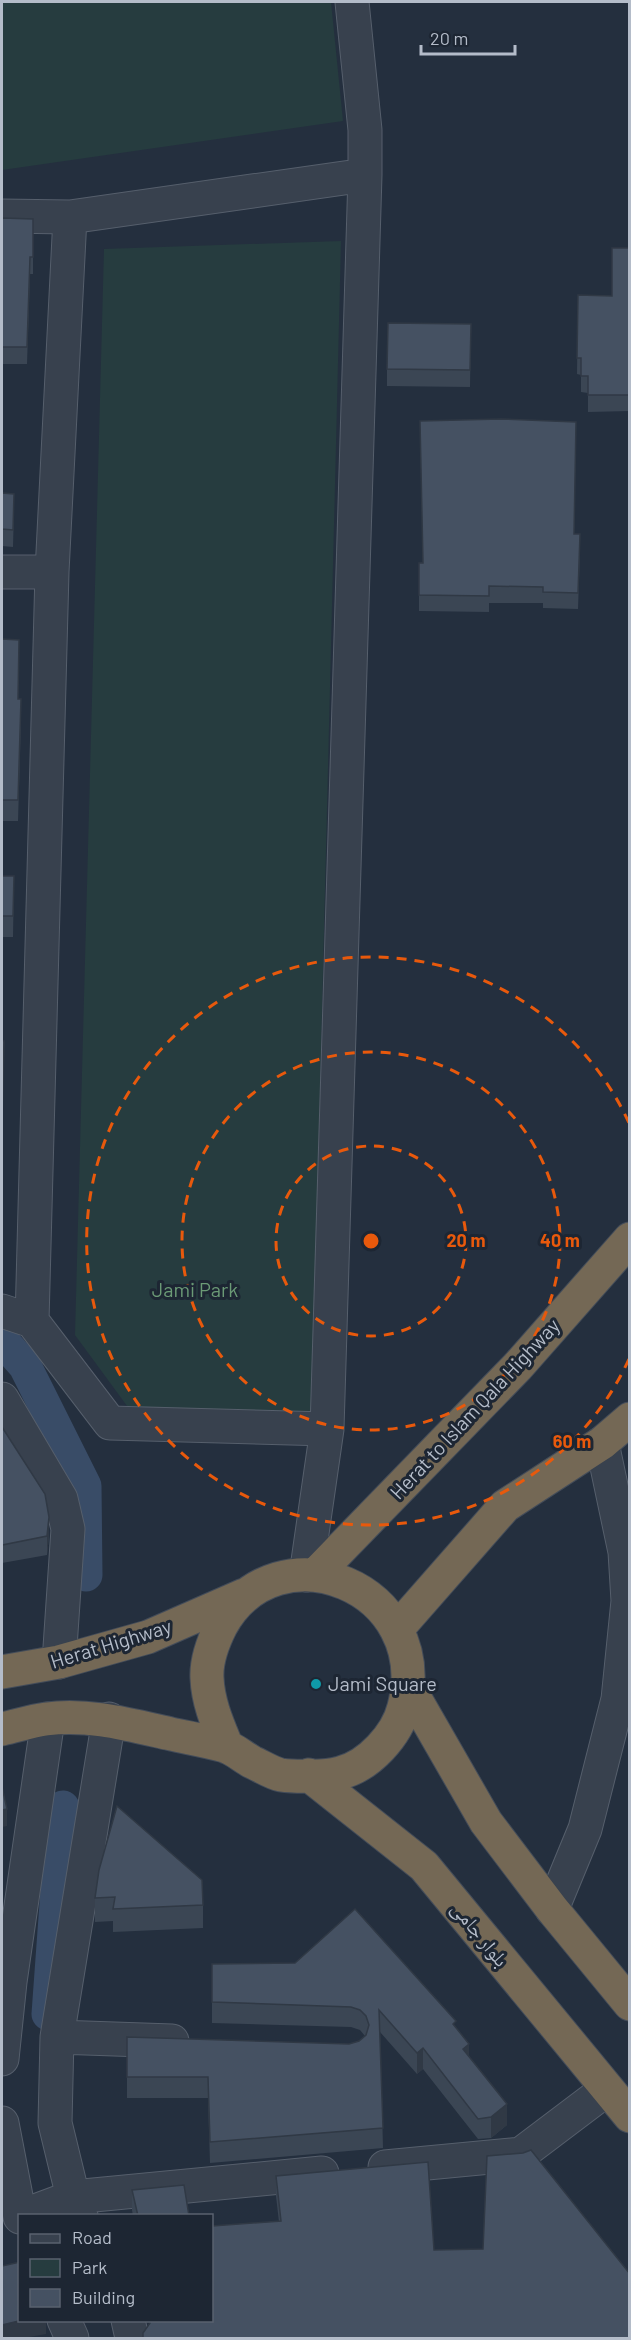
<svg xmlns="http://www.w3.org/2000/svg" width="631" height="2340" viewBox="0 0 631 2340" font-family="Barlow,'Noto Naskh Arabic',sans-serif">
  <style>
    .green { fill: #263c3f }
    .lines { fill: none; stroke-linecap: round; stroke-linejoin: round }
    .canal { stroke: #394c67; stroke-width: 33 }
    .minor-casing { stroke: #565f6c; stroke-width: 35 }
    .highway-casing { stroke: #434c59; stroke-width: 35 }
    .minor { stroke: #38414e; stroke-width: 33 }
    .highway { stroke: #746855; stroke-width: 33 }
    .wall { fill: #3b4654 }
    .shaded-wall { fill: #303945 }
    .building { fill: #455162; stroke: #303945; stroke-width: 1.5 }
    .ring { fill: none; stroke: #e8590c; stroke-width: 3; stroke-dasharray: 10 8 }
    .culture-dot { fill: #0f9aa8; stroke: #1d2633; stroke-width: 2 }
    .labels { text-anchor: middle; stroke-width: 6; stroke-linejoin: round; paint-order: stroke }
    .park-label { font-size: 20px; fill: #6b9a76; stroke: #1d2633 }
    .street-label { font-size: 20px; fill: #b4bcc9; stroke: #1d2633 }
    .poi-label { font-size: 20px; fill: #b4bcc9; stroke: #1d2633; text-anchor: start }
    .centre { fill: #e8590c; stroke: #1d2633; stroke-width: 3 }
    .ring-label { font-size: 18px; text-anchor: middle; font-weight: bold; fill: #e8590c; stroke: #1d2633; stroke-width: 6; stroke-linejoin: round; paint-order: stroke }
  </style>
  <rect width="100%" height="100%" fill="#242f3e"/>
  <!-- green -->
  <path class="green" d="M 2,2 L 331,2 L 343,121 L 2,170 Z
    M 341,241 L 312,1415 L 130,1410 L 75,1335 L 104,249 Z"/>
  <g class="lines">
    <!-- canal -->
    <path class="canal" d="M 2,1340 L 25,1366 L 85,1486 L 86,1575
      M 48,2014 L 63,1807"/>
    <!-- minor casing -->
    <g class="minor-casing">
      <path id="minor" d="M 352,2 L 365,130 L 365,175
        M 2,216 L 70,217 L 365,175 L 327,1429 L 306,1575
        M 70,217 L 52,572 L 32,1321 L 110,1423 L 327,1429
        M 2,572 L 52,572
        M 2,1311 L 32,1321
        M 2,1399 L 61,1499 L 68,1529 L 59,1662
        M 552,1909 L 585,1829 L 618,1699 L 628,1601 L 625,1552 L 602,1443
        M 57,2037 L 172,2041
        M 2,2059 L 10,1982 L 48,1719
        M 2,2123 L 20,2217
        M 385,2167 L 521,2154 L 607,2089
        M 22,2216 L 73,2197 L 322,2173
        M 81,2216 L 73,2197 L 55,2123 L 57,2037 L 109,1719
        M 64,2320 L 72,2338
        M 128,2320 L 132,2338"/>
    </g>
    <!-- highway casing -->
    <g class="highway-casing">
      <path id="highway" d="M 315,1575 L 518,1366 L 630,1239
        M 397,1629 L 505,1506 L 602,1443 L 630,1419
        M 2,1672 L 59,1662 L 148,1637 L 244,1595
        M 409,1688 L 486,1822 L 552,1909 L 630,2004
        M 2,1729 C 16,1726 31,1721 46,1719 C 88,1713 131,1725 171,1734 C 189,1738 207,1741 225,1746 C 234,1749 243,1757 252,1762 C 261,1766 272,1773 281,1775 C 295,1777 327,1777 340,1773 C 369,1766 397,1735 404,1707 C 435,1587 277,1524 221,1626 C 213,1642 206,1660 207,1678 C 208,1703 218,1725 227,1747
        M 309,1775 L 424,1866 L 630,2116"/>
    </g>
    <!-- minor -->
    <use href="#minor" class="minor"/>
    <!-- highway -->
    <use href="#highway" class="highway"/>
  </g>
  <!-- wall -->
  <path class="wall" d="M 2,218 L 33,219 L 33,274 L 30,274 L 27,364 L 2,364 Z
    M 630,248 L 630,411 L 588,412 L 588,393 L 581,392 L 581,375 L 577,374 L 578,295 L 612,296 Z
    M 471,324 L 470,387 L 387,386 L 387,369 Z
    M 2,493 L 14,510 L 13,547 L 2,546 Z
    M 574,534 L 580,550 L 578,609 L 543,608 L 543,603 L 489,603 L 489,612 L 419,611 L 419,563 Z
    M 2,639 L 18,699 L 21,720 L 18,821 L 2,821 Z
    M 2,876 L 14,876 L 13,937 L 2,937 Z
    M 2,1427 L 49,1536 L 47,1555 L 2,1563 Z
    M 99,1870 L 203,1905 L 203,1928 L 113,1932 L 113,1921 L 95,1922 L 95,1898 Z
    M 212,1964 L 456,2028 L 469,2056 L 507,2125 L 491,2138 L 478,2139 L 423,2069 L 417,2074 L 380,2032 L 383,2148 L 210,2163 L 208,2098 L 127,2098 L 127,2037 L 349,2044 L 359,2041 L 365,2036 L 360,2030 L 351,2027 L 212,2023 Z
    M 276,2176 L 434,2250 L 630,2274 L 150,2324 L 279,2222 L 276,2196 Z
    M 132,2190 L 189,2216 L 133,2216 L 132,2210 Z"/>
  <!-- shaded-wall -->
  <path class="shaded-wall" d="M 49,1517 L 49,1536 L 47,1555 L 47,1536 Z
    M 7,1809 L 7,1826 L 2,1827 L 2,1810 Z
    M 469,2044 L 469,2065 L 463,2049 Z
    M 423,2048 L 423,2069 L 417,2074 L 417,2053 Z
    M 507,2104 L 507,2125 L 491,2138 L 491,2117 Z
    M 23,2320 L 46,2320 L 46,2334 L 24,2338 L 2,2338 L 2,2325 Z"/>
  <!-- building -->
  <path class="building" d="M 2,218 L 33,219 L 33,257 L 30,257 L 27,347 L 2,347 Z
    M 612,248 L 630,248 L 630,395 L 588,395 L 588,376 L 581,376 L 581,358 L 577,358 L 578,295 L 612,296 Z
    M 388,323 L 471,324 L 470,370 L 387,369 Z
    M 501,419 L 576,422 L 574,534 L 580,534 L 578,593 L 543,592 L 543,587 L 489,586 L 489,596 L 419,595 L 419,563 L 423,563 L 420,421 Z
    M 2,493 L 14,494 L 13,530 L 2,529 Z
    M 2,639 L 19,640 L 18,699 L 21,699 L 18,800 L 2,800 Z
    M 2,876 L 14,876 L 13,916 L 2,916 Z
    M 2,1041 L 4,1041 L 2,1121 Z
    M 2,1427 L 45,1494 L 49,1517 L 47,1536 L 2,1545 Z
    M 2,1787 L 7,1809 L 2,1810 Z
    M 117,1806 L 202,1880 L 203,1905 L 113,1909 L 115,1897 L 95,1898 L 99,1870 Z
    M 355,1909 L 456,2021 L 453,2024 L 469,2044 L 463,2049 L 507,2104 L 491,2117 L 478,2119 L 423,2048 L 417,2053 L 379,2010 L 383,2128 L 210,2142 L 208,2077 L 127,2077 L 127,2037 L 349,2044 L 359,2041 L 366,2035 L 369,2025 L 366,2016 L 360,2010 L 351,2007 L 212,2002 L 212,1964 L 295,1963 Z
    M 531,2150 L 630,2274 L 630,2338 L 143,2338 L 143,2333 L 150,2323 L 150,2320 L 212,2320 L 212,2226 L 281,2221 L 276,2176 L 428,2162 L 434,2250 L 483,2249 L 487,2156 L 523,2153 Z
    M 184,2185 L 189,2216 L 138,2216 L 132,2190 Z
    M 20,2262 L 20,2320 L 23,2320 L 2,2325 L 2,2266 Z"/>
  <!-- distance rings -->
  <g class="ring">
    <circle cx="371" cy="1241" r="95"/>
    <circle cx="371" cy="1241" r="189"/>
    <path d="M629 1359A284 284 0 1 1 629 1123"/>
  </g>
  <!-- markers -->
  <circle class="culture-dot" cx="316" cy="1684" r="6"/>
  <g class="labels">
    <!-- park labels -->
    <g class="park-label">
      <text x="195" y="1297">Jami Park</text>
    </g>
    <!-- street labels -->
    <g class="street-label">
      <text transform="translate(475 1409) rotate(-47)" y="7">Herat to Islam Qala Highway</text>
      <text transform="translate(111 1644) rotate(-17)" y="7">Herat Highway</text>
      <text transform="translate(480 1934) rotate(51)" y="7">بلوار جامی</text>
    </g>
    <!-- poi labels -->
    <g class="poi-label">
      <text x="328" y="1691">Jami Square</text>
    </g>
  </g>
  <circle cx="371" cy="1241" r="9" class="centre"/>
  <g class="ring-label">
    <text x="466" y="1247">20 m</text>
    <text x="560" y="1247">40 m</text>
    <text x="572" y="1448">60 m</text>
  </g>
  <!-- border -->
  <rect width="631" height="2340" fill="none" stroke="#b4bcc9" stroke-width="6"/>
  <!-- legend -->
  <rect x="18" y="2214" width="195" height="108" fill="#1d2633" stroke="#59626f" stroke-width="1.5"/>
  <rect x="30" y="2234" width="30" height="9" fill="#38414e" stroke="#59626f" stroke-width="1.5"/>
  <text x="72" y="2244" font-size="18" fill="#b4bcc9">Road</text>
  <rect x="30" y="2259" width="30" height="18" fill="#263c3f" stroke="#59626f" stroke-width="1.5"/>
  <text x="72" y="2274" font-size="18" fill="#b4bcc9">Park</text>
  <rect x="30" y="2289" width="30" height="18" fill="#455162" stroke="#59626f" stroke-width="1.5"/>
  <text x="72" y="2304" font-size="18" fill="#b4bcc9">Building</text>
  <!-- scale -->
  <path d="M421 45v9h94v-9" fill="none" stroke="#b4bcc9" stroke-width="3"/>
  <text x="430" y="45" font-size="18" fill="#b4bcc9" stroke="#1d2633" stroke-width="4.5" paint-order="stroke">20 m</text>
</svg>
